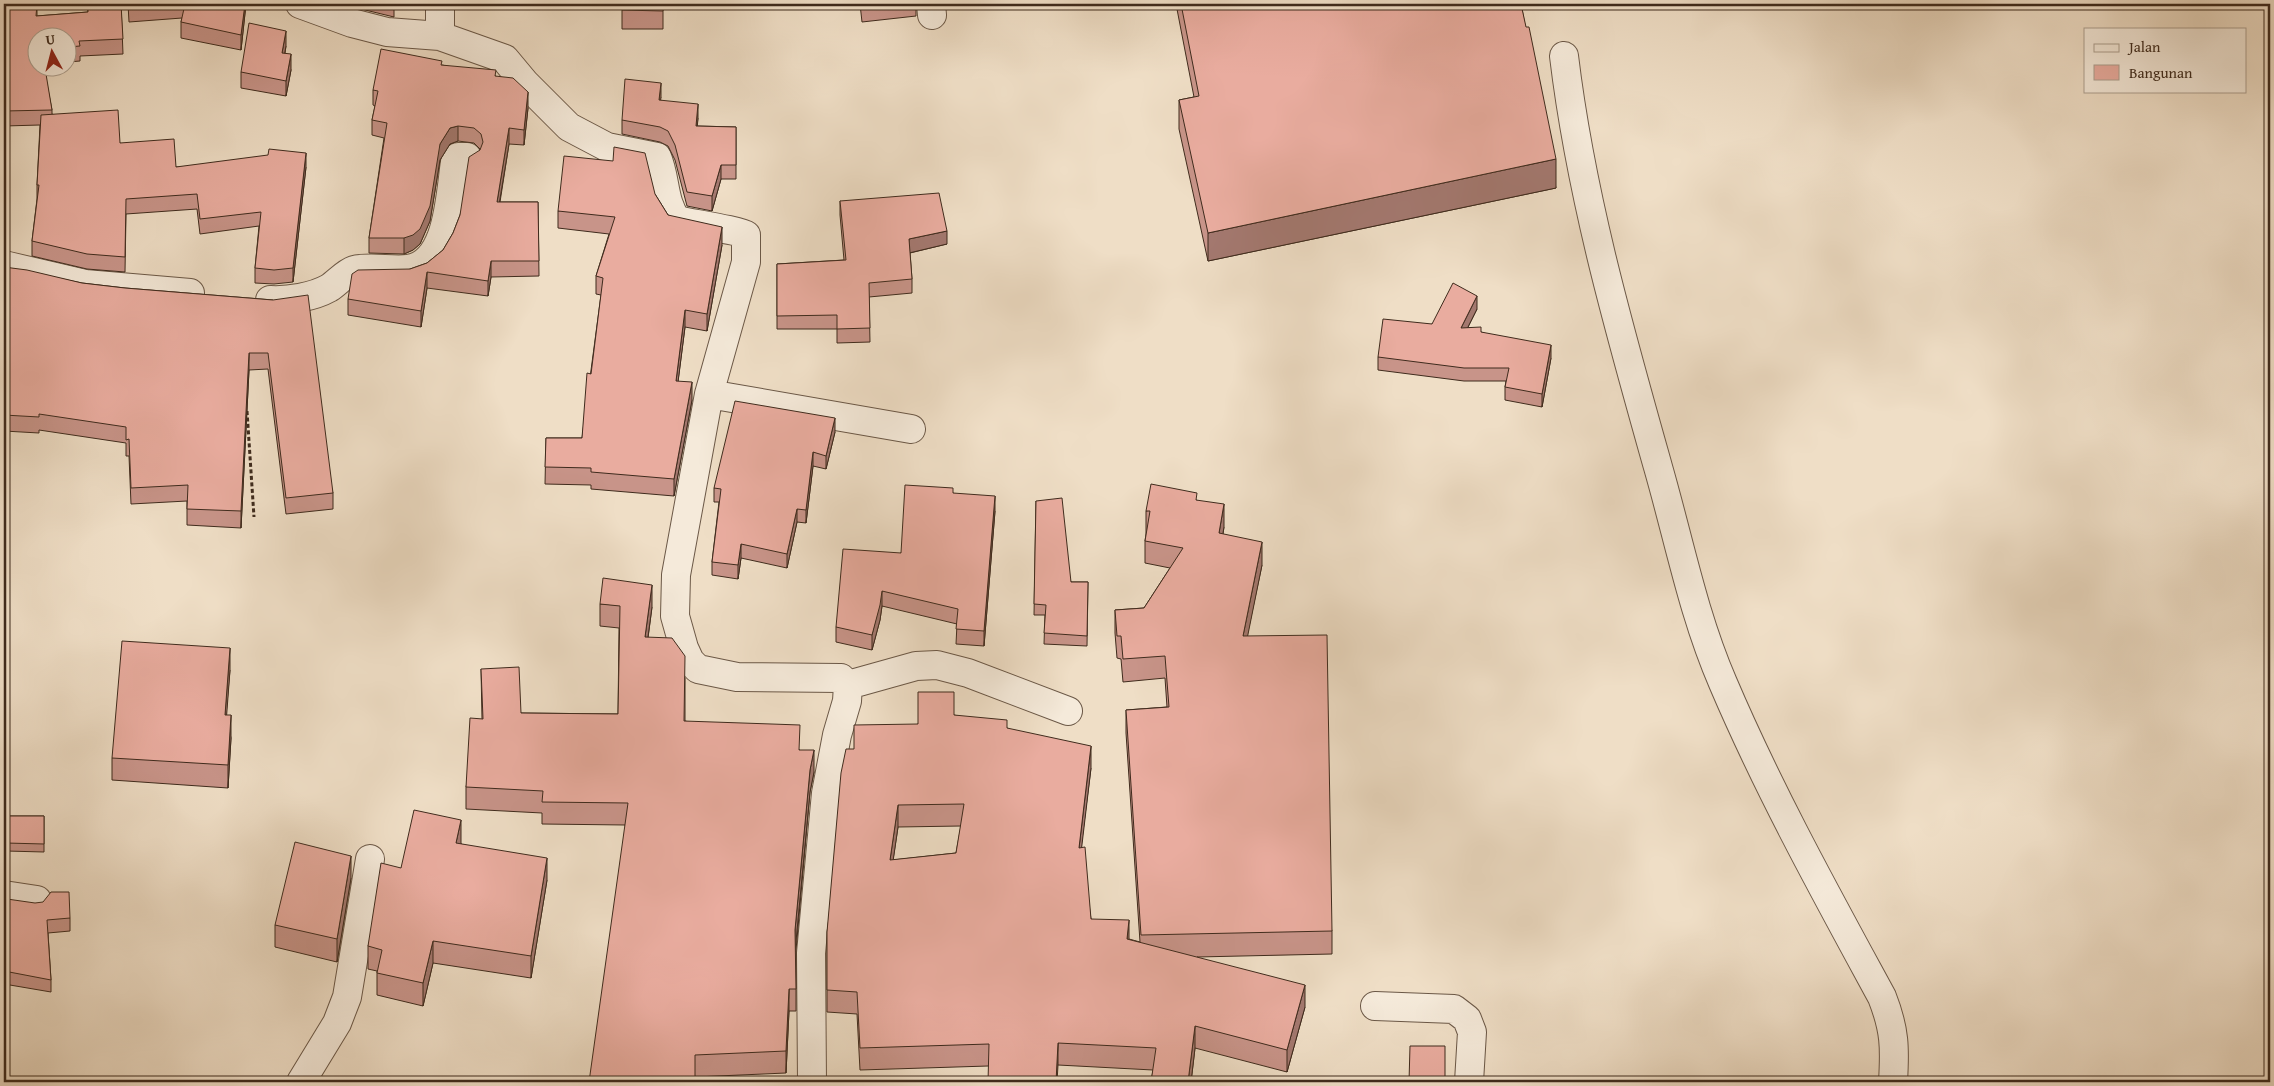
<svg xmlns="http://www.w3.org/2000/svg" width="2274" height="1086" viewBox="0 0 2274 1086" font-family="'Gentium Book Plus',serif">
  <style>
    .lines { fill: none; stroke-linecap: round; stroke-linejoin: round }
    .minor-casing { stroke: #6b5847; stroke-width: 30 }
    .path { stroke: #3f2b1d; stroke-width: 3; stroke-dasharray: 4 2.5; stroke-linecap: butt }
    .minor { stroke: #f5eada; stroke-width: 28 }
    .wall { fill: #c89489; stroke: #3f2b1d; fill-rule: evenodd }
    .shaded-wall { fill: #a3786f; stroke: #3f2b1d }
    .building { fill: #e9ac9f; stroke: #3f2b1d; fill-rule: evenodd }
  </style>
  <rect width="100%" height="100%" fill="#efdec6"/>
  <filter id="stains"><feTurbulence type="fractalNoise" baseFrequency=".004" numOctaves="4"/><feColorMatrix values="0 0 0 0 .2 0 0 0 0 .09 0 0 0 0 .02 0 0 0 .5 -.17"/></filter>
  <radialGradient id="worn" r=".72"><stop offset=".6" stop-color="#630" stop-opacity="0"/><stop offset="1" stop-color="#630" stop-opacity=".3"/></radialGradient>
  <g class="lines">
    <!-- minor casing -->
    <g class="minor-casing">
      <path id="minor" d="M 300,4 L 352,23 L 387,32 L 440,36 L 505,59 L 525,83 L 569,127 L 607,147 L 657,157 C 666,178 663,202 677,220 C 689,223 741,231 746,235 L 746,262 L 709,394 L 676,575 L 675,616 L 684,648 L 690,661 L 698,669 L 737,677 L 841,678 L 848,685 L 847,701 L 837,735 L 826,793 L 811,953 L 812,1082
        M 931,4 L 932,15
        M 440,36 L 440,4
        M 1564,56 C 1581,197 1620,332 1658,467 C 1679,540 1693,614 1723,683 C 1769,791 1826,894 1882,997 C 1895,1030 1895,1048 1893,1082
        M 4,265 L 85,284 L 190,293
        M 270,300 C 288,301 313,297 329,288 C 337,283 345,273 354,270 C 370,266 391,271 408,269 C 449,264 450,194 455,162 L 458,157 L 467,157
        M 709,394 L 911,429
        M 848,685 L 916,666 L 937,665 L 968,673 L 1068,711
        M 4,895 L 37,900
        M 1375,1006 L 1454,1009 L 1467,1019 L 1472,1032 L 1469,1082
        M 301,1082 L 337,1023 L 347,997 L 370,859"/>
    </g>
    <!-- path -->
    <path class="path" d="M 247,411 L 254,517"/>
    <!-- minor -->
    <use href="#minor" class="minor"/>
  </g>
  <!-- wall -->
  <path class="wall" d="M 4,4 L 37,4 L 37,16 L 88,12 L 87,4 L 121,4 L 123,54 L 80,56 L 80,61 L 68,62 L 68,38 L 38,38 L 52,110 L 52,114 L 176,167 L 306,167 L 293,282 L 274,284 L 255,283 L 255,268 L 259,226 L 200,234 L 197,209 L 126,214 L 125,272 L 87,269 L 32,256 L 32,241 L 37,199 L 37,185 L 40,125 L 4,126 Z
    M 128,4 L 246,4 L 241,50 L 181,38 L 181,22 L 182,18 L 129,22 Z
    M 345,4 L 394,4 L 394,17 L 357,8 Z
    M 460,4 L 510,4 L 510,6 Z
    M 622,4 L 663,4 L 663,29 L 622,29 Z
    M 860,4 L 916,4 L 916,16 L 862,22 Z
    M 1176,4 L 1521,4 L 1556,188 L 1208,261 L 1179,129 L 1179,100 L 1194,97 Z
    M 286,46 L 285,53 L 291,70 L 286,96 L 241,88 L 241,72 Z
    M 442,65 L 496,76 L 528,108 L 524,145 L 509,144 L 500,202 L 538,202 L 539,276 L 491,277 L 488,296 L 427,288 L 421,327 L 348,315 L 348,299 L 410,269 L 427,263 L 443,250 L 453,233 L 460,215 L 480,149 L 474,143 L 458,141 L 450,144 L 440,160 L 430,221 L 420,244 L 413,250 L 404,254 L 369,253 L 369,238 L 384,138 L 372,135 L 372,120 L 375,106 L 373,105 L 373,90 Z
    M 661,97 L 660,100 L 698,118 L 697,126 L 736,127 L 736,179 L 721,179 L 712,211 L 687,206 L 675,160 L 668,146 L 660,142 L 622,134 L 622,120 Z
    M 655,194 L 668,215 L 722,245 L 707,331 L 685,327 L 678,381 L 692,400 L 674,496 L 591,489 L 591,485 L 545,484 L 546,438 L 582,438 L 601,295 L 596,294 L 596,276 L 609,234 L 558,228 L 558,211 Z
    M 840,201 L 947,244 L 910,253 L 912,279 L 912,293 L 869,297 L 870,342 L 837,343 L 837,329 L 777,329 L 777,264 L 844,260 L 840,215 Z
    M 4,267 L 82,283 L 125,288 L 273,300 L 333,493 L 333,509 L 286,514 L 268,369 L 249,370 L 241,528 L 187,525 L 187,501 L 131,504 L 129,456 L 126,456 L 126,443 L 39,430 L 39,433 L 4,431 Z
    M 1477,309 L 1468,327 L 1481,332 L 1551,358 L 1542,407 L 1505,400 L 1505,387 L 1506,381 L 1464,381 L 1378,370 L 1378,357 L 1432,324 Z
    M 835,432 L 826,469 L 813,466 L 806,523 L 797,522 L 787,568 L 741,558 L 738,579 L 712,575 L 712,562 L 719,502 L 714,502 L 714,488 Z
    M 953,493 L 995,511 L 984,646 L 956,644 L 957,624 L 882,606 L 880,620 L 872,650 L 836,642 L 836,627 Z
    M 1197,500 L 1224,527 L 1223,534 L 1262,565 L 1247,636 L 1332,931 L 1332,954 L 1197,957 L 1305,1007 L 1287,1072 L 1195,1048 L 1191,1082 L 1151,1082 L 1153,1070 L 1058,1065 L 988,1066 L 860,1070 L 857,1014 L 827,1012 L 827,932 L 854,749 L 918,724 L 954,715 L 1007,728 L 1091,768 L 1081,847 L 1091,919 L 1129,939 L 1140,942 L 1126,733 L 1126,710 L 1167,707 L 1165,678 L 1123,682 L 1121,659 L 1117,658 L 1115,633 L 1115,610 L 1144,608 L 1170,568 L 1145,563 L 1145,541 L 1146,534 L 1146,511 ZM 961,826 L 956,853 L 893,860 L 898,827 Z
    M 1036,501 L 1071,582 L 1088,582 L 1087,646 L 1044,644 L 1045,615 L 1034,615 Z
    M 600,604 L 652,607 L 648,638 L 685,678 L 685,721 L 800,750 L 814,772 L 810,792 L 796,950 L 796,1011 L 789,1011 L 786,1073 L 695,1077 L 625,825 L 542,824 L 542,813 L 466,809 L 466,787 L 482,719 L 481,669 L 521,713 L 618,714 L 619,628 L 600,626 Z
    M 230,670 L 226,715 L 231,738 L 228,788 L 112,780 L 112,758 Z
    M 6,816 L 44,816 L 44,852 L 6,851 Z
    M 461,843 L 461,844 L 547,880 L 531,978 L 433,963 L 423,1006 L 377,995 L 377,971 L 368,969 L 368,946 L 401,868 Z
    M 351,878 L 337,962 L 275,947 L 275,925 Z
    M 7,899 L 70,918 L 70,931 L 48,933 L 51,980 L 51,992 L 4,984 L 4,924 L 7,924 Z"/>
  <!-- shaded-wall -->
  <path class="shaded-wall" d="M 245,4 L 246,4 L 241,50 L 241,35 Z
    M 286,31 L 286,46 L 282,68 L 282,53 Z
    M 291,54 L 291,70 L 286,96 L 286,81 Z
    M 661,83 L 661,97 L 659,115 L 659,100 Z
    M 528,92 L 528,108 L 524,145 L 524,130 Z
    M 698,104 L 698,118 L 696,141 L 696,126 Z
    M 458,126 L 458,141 L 450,144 L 440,160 L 430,221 L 420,244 L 413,250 L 404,254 L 404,238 L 440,144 L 450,128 Z
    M 509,128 L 509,144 L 497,217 L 497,202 Z
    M 306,153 L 306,167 L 293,282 L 293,268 Z
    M 1556,159 L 1556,188 L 1208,261 L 1208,233 Z
    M 721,165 L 721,179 L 712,211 L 712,196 Z
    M 722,227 L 722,245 L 707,331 L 707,314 Z
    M 947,231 L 947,244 L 909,253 L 909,239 Z
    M 491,261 L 491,277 L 488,296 L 488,281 Z
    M 427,272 L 427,288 L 421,327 L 421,311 Z
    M 1477,296 L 1477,309 L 1461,341 L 1461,328 Z
    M 685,310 L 685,327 L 676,398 L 676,381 Z
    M 1551,345 L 1551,358 L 1542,407 L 1542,394 Z
    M 249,353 L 249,370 L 241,528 L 241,511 Z
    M 692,382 L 692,400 L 674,496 L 674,479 Z
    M 835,418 L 835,432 L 826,469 L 826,456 Z
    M 813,452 L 813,466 L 806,523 L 806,510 Z
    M 995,496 L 995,511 L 984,646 L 984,631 Z
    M 1224,504 L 1224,527 L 1219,556 L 1219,533 Z
    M 797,509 L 797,522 L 787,568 L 787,554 Z
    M 1262,542 L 1262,565 L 1243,659 L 1243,636 Z
    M 741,544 L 741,558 L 738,579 L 738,565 Z
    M 652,585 L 652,607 L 645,659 L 645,637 Z
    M 882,591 L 882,606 L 880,620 L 872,650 L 872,635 Z
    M 230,648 L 230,670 L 225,737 L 225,715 Z
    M 231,715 L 231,738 L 228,788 L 228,765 Z
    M 1091,746 L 1091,768 L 1079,870 L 1079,848 Z
    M 814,750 L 814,772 L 810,792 L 795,952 L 795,930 L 810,770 Z
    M 898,805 L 898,827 L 890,882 L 890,860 Z
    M 461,820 L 461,843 L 456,866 L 456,843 Z
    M 351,856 L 351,878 L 337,962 L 337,939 Z
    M 547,858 L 547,880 L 531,978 L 531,956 Z
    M 1129,920 L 1129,942 L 1127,939 Z
    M 433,941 L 433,963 L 423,1006 L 423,983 Z
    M 1305,985 L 1305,1007 L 1287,1072 L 1287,1050 Z
    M 789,989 L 789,1011 L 786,1073 L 786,1051 Z
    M 1195,1026 L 1195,1048 L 1191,1082 L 1188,1082 Z
    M 1058,1043 L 1058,1065 L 1057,1082 L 1056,1082 Z"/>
  <!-- building -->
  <path class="building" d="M 4,4 L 37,4 L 36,16 L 88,12 L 88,4 L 121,4 L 123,39 L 79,41 L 80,46 L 68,47 L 68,38 L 38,38 L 38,68 L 45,68 L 52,110 L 4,111 Z
    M 129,4 L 168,4 L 129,7 Z
    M 185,4 L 245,4 L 241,35 L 181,22 Z
    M 622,4 L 663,4 L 663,11 L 622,10 Z
    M 862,4 L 885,4 L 862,6 Z
    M 1181,4 L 1521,4 L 1526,27 L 1529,27 L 1556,159 L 1208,233 L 1179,100 L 1199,96 Z
    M 249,23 L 286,31 L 282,53 L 291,54 L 286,81 L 241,72 Z
    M 381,49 L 442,61 L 441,65 L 496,70 L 495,76 L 513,78 L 528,92 L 524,130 L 509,128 L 497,202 L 538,202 L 539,261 L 491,261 L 488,281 L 427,272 L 421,311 L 348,299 L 352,274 L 358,270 L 410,269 L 427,263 L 443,250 L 453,233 L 460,215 L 469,157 L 480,150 L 483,142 L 481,134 L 474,128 L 458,126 L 450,128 L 440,144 L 430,206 L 420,229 L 413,235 L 404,238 L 369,238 L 387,123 L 372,120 L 378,91 L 373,90 Z
    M 625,79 L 661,83 L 659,100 L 698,104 L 696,126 L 736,127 L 736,165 L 721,165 L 712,196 L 687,192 L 675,145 L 668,131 L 660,127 L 622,120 Z
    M 118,110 L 120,143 L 174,139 L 176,167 L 268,155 L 269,149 L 306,153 L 293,268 L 274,270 L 255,268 L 261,212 L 200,219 L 197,194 L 126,199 L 125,257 L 87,254 L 32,241 L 39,185 L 37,185 L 41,115 Z
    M 614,147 L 645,153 L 655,194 L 668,215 L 722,227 L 707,314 L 685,310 L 676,381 L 692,382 L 674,479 L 591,472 L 591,468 L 545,467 L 546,438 L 582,438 L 587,373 L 591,374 L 603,278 L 596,276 L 615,217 L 558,211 L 564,156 L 613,161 Z
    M 939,193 L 947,231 L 909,239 L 912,279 L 869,283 L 870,328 L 837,329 L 837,315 L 777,316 L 777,264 L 846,260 L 840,201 Z
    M 4,267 L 27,270 L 82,283 L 125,288 L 273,300 L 308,295 L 333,493 L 286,498 L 268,353 L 249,353 L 241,511 L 187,509 L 188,485 L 131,488 L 129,439 L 126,440 L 126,427 L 39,414 L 39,417 L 4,415 Z
    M 1453,283 L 1477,296 L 1461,328 L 1481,327 L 1481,332 L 1551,345 L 1542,394 L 1505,387 L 1509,368 L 1464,368 L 1378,357 L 1383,319 L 1432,324 Z
    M 735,401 L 835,418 L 826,456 L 813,452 L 806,510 L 797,509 L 787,554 L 741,544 L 738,565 L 712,562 L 721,489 L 714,488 Z
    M 1151,484 L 1197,493 L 1196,500 L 1224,504 L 1219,533 L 1262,542 L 1243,636 L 1327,635 L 1332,931 L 1141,935 L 1126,710 L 1169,707 L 1165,656 L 1123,659 L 1121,636 L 1117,636 L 1115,610 L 1144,608 L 1183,548 L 1145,541 L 1150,511 L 1146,511 Z
    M 905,485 L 953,488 L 953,493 L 995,496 L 984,631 L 956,629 L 958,609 L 882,591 L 880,605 L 872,635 L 836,627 L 843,549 L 901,553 Z
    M 1062,498 L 1071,582 L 1088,582 L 1087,636 L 1044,633 L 1046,605 L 1034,604 L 1036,501 Z
    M 603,578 L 652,585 L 645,637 L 672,638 L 685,656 L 684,721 L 800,725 L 799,750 L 814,750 L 810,770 L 795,930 L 796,989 L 789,989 L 786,1051 L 695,1055 L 695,1082 L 589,1082 L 628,803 L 542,802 L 543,791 L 466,787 L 470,718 L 483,719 L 481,669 L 519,667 L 521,713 L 618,714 L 620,606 L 600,604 Z
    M 122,641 L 230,648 L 225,715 L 231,715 L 228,765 L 112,758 Z
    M 918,692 L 954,692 L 954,715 L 1007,720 L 1007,728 L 1091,746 L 1079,848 L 1085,847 L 1091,919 L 1129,920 L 1127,939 L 1305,985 L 1287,1050 L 1195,1026 L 1188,1082 L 1151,1082 L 1156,1048 L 1058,1043 L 1056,1082 L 988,1082 L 989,1044 L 860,1048 L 857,992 L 827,990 L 827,932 L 841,773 L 846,749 L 854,749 L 854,725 L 918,724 ZM 964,804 L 956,853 L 890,860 L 898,805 Z
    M 414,810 L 461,820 L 456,843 L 547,858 L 531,956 L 433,941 L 423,983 L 377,973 L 382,950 L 368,946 L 381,863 L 401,868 Z
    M 6,816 L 44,816 L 44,844 L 6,843 Z
    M 295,842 L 351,856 L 337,939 L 275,925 Z
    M 51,892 L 69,892 L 70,918 L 47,920 L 51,980 L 4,971 L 4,924 L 7,924 L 7,899 L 35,903 L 43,902 Z
    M 1410,1046 L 1445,1046 L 1445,1082 L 1409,1082 Z"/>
  <!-- margin -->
  <rect width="2274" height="1086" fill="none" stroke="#efdec6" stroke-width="20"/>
  <rect x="5" y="5" width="2264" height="1076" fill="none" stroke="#3f2b1d" stroke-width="2.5"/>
  <rect x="10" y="10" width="2254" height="1066" fill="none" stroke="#3f2b1d"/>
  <!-- legend -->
  <rect x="2084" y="28" width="162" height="65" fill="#f5eada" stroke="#ac9e8e"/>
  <rect x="2094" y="44" width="25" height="8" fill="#f5eada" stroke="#ac9e8e"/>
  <text x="2129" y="52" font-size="15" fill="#3f2b1d">Jalan</text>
  <rect x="2094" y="65" width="25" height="15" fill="#e9ac9f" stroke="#ac9e8e"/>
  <text x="2129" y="78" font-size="15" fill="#3f2b1d">Bangunan</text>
  <!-- north arrow -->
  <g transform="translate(52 52) rotate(353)"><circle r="24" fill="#f5eada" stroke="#ac9e8e"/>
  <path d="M0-4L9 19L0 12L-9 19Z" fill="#8f2418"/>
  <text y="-8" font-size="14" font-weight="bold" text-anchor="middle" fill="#3f2b1d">U</text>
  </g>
  <rect width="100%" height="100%" filter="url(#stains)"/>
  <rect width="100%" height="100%" fill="url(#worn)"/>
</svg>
